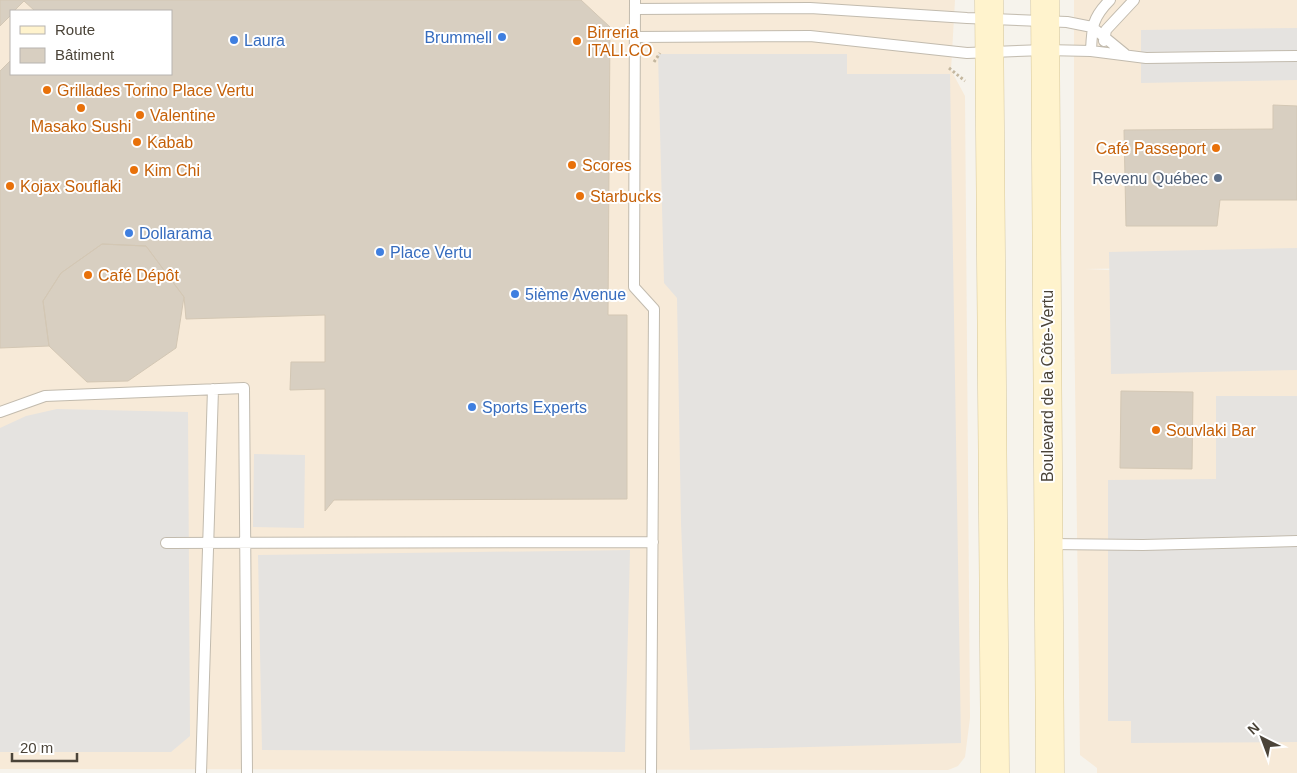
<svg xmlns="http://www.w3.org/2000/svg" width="1297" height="773" viewBox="0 0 1297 773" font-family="Helvetica,sans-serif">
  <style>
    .commercial { fill: #f7ead8; fill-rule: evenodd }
    .parking { fill: #e5e3e0 }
    .building { fill: #d8cfc1; stroke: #d3c7b4 }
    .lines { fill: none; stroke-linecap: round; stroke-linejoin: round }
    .service-casing { stroke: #c2bbae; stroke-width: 12 }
    .secondary-casing { stroke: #d6c79b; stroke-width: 29 }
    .path { stroke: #c4b79f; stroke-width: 3; stroke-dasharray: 2.5 2.5; stroke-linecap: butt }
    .service { stroke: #fff; stroke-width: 10 }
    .secondary { stroke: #fff3cd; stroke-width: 28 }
    .shop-dot { fill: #3f7fe0; stroke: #fff; stroke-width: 2 }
    .food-dot { fill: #e8710a; stroke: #fff; stroke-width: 2 }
    .service-dot { fill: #5c6f8a; stroke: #fff; stroke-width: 2 }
    .labels { text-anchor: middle; stroke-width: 4; stroke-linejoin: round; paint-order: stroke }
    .food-label { font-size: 16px; fill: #c56008; stroke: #fff; text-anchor: start }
    .shop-label { font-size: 16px; fill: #366cbe; stroke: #fff; text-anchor: start }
    .service-label { font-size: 16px; fill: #4e5e75; stroke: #fff; text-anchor: end }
    .street-label { font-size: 16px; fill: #4b4439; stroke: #fff }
  </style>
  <rect width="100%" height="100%" fill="#f6f3ec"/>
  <!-- commercial -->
  <path class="commercial" d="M 0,0 L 955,0 L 951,70 L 965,96 L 970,718 L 965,757 L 958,766 L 948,770 L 0,769 ZM 11,11 L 171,11 L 171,74 L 11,74 Z
    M 1074,0 L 1297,0 L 1297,265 L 1085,269 L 1297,279 L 1297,773 L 1097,773 L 1097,768 L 1080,755 L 1074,307 Z"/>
  <!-- parking -->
  <path class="parking" d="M 1297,28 L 1297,80 L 1141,83 L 1141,30 Z
    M 658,54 L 847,54 L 847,74 L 950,74 L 961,743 L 690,750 L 681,523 L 677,298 L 664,283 Z
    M 1297,248 L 1297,370 L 1111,374 L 1109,252 Z
    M 1216,396 L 1297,396 L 1297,742 L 1131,743 L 1131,721 L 1108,721 L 1108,480 L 1216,479 Z
    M 57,409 L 188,412 L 190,736 L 171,752 L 0,752 L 0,428 L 26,416 Z
    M 254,454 L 305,455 L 304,528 L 253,527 Z
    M 630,550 L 625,752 L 262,750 L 258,555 Z"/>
  <!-- building -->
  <path class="building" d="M 0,0 L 581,0 L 610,27 L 608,315 L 627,315 L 627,499 L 334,500 L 325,511 L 325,389 L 290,390 L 291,362 L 325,362 L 325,315 L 186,319 L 184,297 L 146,246 L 102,244 L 61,273 L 43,301 L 49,346 L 0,348 L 0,71 L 11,60 L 11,74 L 171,74 L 171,11 L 35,11 L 24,1 L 14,11 L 11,11 L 11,15 L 0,26 Z
    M 1273,105 L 1297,106 L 1297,200 L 1220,200 L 1217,226 L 1126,226 L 1124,130 L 1273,129 Z
    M 102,244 L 146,246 L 184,297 L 176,348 L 128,381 L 87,382 L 49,346 L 43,301 L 61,273 Z
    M 1121,391 L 1193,392 L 1192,469 L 1120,468 Z"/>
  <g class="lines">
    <!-- service casing -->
    <g class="service-casing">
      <path id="service" d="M 635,0 L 634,287 L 654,309 L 651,773
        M 635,9 L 810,8 L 967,18 L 1067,22 L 1092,27 L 1125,54
        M 635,37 L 810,36 L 967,53 L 1045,50 L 1091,51 L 1146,58 L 1297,56
        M 1104,41 L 1106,30 L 1134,0
        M 1091,51 C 1092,27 1092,18 1110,0
        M 0,412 L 45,396 L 244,388 L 247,773
        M 166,543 L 653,542
        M 1049,544 L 1143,545 L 1297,541
        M 201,773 L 213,389"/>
    </g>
    <!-- secondary casing -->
    <g class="secondary-casing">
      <path id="secondary" d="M 989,0 L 995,773
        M 1045,0 L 1050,773"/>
    </g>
    <!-- path -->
    <path class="path" d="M 654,62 L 660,53
      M 949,68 L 965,81"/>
    <!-- service -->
    <use href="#service" class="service"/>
    <!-- secondary -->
    <use href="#secondary" class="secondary"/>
  </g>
  <!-- markers -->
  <g class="shop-dot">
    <circle cx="502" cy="37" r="5"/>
    <circle cx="234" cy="40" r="5"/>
    <circle cx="129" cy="233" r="5"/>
    <circle cx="380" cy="252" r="5"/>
    <circle cx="515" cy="294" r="5"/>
    <circle cx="472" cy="407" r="5"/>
  </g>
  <g class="food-dot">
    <circle cx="577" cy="41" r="5"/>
    <circle cx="47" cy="90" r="5"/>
    <circle cx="81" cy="108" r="5"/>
    <circle cx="140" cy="115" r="5"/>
    <circle cx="137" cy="142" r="5"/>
    <circle cx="1216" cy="148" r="5"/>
    <circle cx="572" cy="165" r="5"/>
    <circle cx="134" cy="170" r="5"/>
    <circle cx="10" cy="186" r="5"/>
    <circle cx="580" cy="196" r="5"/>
    <circle cx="88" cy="275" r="5"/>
    <circle cx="1156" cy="430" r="5"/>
  </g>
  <circle class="service-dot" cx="1218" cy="178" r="5"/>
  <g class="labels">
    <!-- food labels -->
    <g class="food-label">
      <text x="587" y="38">Birreria<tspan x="587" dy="18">ITALI.CO</tspan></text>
      <text x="57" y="96">Grillades Torino Place Vertu</text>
      <text x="150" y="121">Valentine</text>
      <text x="81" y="132" text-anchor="middle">Masako Sushi</text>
      <text x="147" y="148">Kabab</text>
      <text x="1206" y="154" text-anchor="end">Café Passeport</text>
      <text x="582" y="171">Scores</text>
      <text x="144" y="176">Kim Chi</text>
      <text x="20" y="192">Kojax Souflaki</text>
      <text x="590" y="202">Starbucks</text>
      <text x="98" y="281">Café Dépôt</text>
      <text x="1166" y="436">Souvlaki Bar</text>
    </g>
    <!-- shop labels -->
    <g class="shop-label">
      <text x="492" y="43" text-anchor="end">Brummell</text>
      <text x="244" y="46">Laura</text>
      <text x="139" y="239">Dollarama</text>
      <text x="390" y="258">Place Vertu</text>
      <text x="525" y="300">5ième Avenue</text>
      <text x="482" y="413">Sports Experts</text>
    </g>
    <!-- service labels -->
    <g class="service-label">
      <text x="1208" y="184">Revenu Québec</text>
    </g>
    <!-- street labels -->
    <g class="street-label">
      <text transform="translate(1047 386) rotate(-90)" y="6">Boulevard de la Côte-Vertu</text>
    </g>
  </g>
  <!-- legend -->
  <rect x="10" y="10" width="162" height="65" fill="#ffffff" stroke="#b7b4b0"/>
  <rect x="20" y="26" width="25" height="8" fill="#fff3cd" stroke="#b7b4b0"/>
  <text x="55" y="35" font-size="15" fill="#4b4439">Route</text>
  <rect x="20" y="48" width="25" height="15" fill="#d8cfc1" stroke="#b7b4b0"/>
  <text x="55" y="60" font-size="15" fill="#4b4439">Bâtiment</text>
  <!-- north arrow -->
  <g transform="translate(1262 738) rotate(318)" stroke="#ffffff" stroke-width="4" paint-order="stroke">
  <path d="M0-4L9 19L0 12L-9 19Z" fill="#4b4439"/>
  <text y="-8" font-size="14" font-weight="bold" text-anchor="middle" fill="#4b4439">N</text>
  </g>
  <!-- scale -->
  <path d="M12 753v8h65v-8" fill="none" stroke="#4b4439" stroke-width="2.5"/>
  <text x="20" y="753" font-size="15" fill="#4b4439" stroke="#ffffff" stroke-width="4" paint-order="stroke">20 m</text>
</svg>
